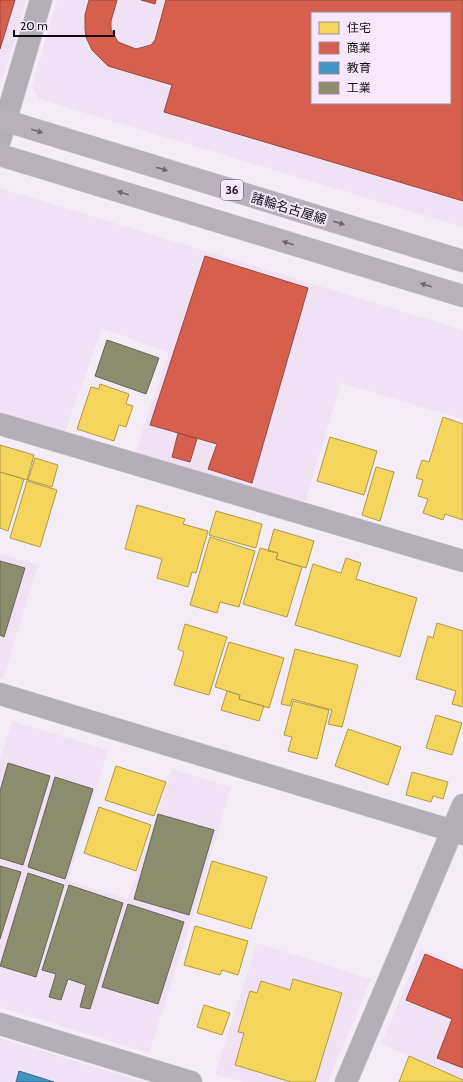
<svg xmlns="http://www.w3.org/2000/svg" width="463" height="1082" viewBox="0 0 463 1082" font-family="Cabin,'Noto Sans JP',sans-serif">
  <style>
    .built { fill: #f0e1f5; fill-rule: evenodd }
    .homes { fill: #f6d55c; stroke: #b19946 }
    .shops { fill: #d6604d; stroke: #9b473c; fill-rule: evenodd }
    .schools { fill: #4393c3; stroke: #346a8e }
    .industry { fill: #8c8c6e; stroke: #676653 }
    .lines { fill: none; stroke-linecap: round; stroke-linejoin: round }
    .minor-casing { stroke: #cfc9d2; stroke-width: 23 }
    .major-casing { stroke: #cfc9d2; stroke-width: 23 }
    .minor { stroke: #b4afb6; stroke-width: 22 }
    .major { stroke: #b8b0bb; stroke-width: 22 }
    .oneway { fill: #6d666f }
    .labels { text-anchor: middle; stroke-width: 4; stroke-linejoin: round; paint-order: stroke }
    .shield { fill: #f7e7fc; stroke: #564e59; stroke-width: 1 }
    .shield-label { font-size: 12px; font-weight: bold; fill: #110c13 }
    .street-label { font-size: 13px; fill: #110c13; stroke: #f7e7fc }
  </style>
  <rect width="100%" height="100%" fill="#f4ecf7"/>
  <!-- built -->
  <path class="built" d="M 0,0 L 26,0 L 3,78 L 0,79 Z
    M 57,0 L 463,0 L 463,227 L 39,99 L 32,87 ZM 312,13 L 450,13 L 450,103 L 312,103 Z
    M 0,188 L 463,330 L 463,419 L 341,383 L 304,505 L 135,453 L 169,353 L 102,328 L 65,432 L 0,412 Z
    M 0,554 L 38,565 L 3,679 L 0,678 Z
    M 12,721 L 108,750 L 68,881 L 128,899 L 172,769 L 231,787 L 192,918 L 149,1053 L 0,1007 L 0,760 Z
    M 257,943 L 371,979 L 328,1082 L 243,1082 L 215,1074 Z
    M 421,949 L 463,967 L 463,1079 L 381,1044 Z
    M 0,1038 L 144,1082 L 0,1082 Z"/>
  <!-- homes -->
  <path class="homes" d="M 100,384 L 129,394 L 126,404 L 133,406 L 126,427 L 119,425 L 114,441 L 77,429 L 91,387 L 99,389 Z
    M 443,417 L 463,424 L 463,520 L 445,514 L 443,520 L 423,513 L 428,499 L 418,496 L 423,480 L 416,478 L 422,460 L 429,462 Z
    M 330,437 L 377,451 L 364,495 L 317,481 Z
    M 0,445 L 34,455 L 27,480 L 0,472 Z
    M 35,458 L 58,465 L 52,487 L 28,480 Z
    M 376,467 L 394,472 L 380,521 L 362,515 Z
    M 0,472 L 24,479 L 8,531 L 0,528 Z
    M 27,481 L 57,490 L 40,547 L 10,538 Z
    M 137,505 L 185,519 L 183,524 L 208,531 L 196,573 L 192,572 L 188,587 L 157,578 L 162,559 L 125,549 Z
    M 216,511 L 262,524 L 256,548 L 209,535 Z
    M 274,529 L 314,541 L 306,568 L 276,559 L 278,553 L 268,551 Z
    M 210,537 L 255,551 L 239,607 L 220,602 L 217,613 L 190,605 Z
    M 260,548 L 278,553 L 276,559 L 302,567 L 287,617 L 243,604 Z
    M 346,558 L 361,563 L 356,579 L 417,598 L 400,657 L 295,625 L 313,564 L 341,573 Z
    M 437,623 L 463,631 L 463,707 L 452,704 L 456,691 L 416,679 L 428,636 L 433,638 Z
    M 185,624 L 227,637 L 209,695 L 174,685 L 184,652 L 178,649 Z
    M 229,642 L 284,658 L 269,708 L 239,699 L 240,695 L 215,687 Z
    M 295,649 L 358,665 L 342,727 L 328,724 L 332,710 L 292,699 L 290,706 L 281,704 Z
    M 227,691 L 240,695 L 239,699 L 264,706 L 259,721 L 221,710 Z
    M 293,701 L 329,710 L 317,759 L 288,751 L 292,737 L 284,735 Z
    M 436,715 L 462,723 L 452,755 L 426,748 Z
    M 348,729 L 401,747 L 388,785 L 335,766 Z
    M 116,766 L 166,782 L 154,816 L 105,800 Z
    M 412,772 L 448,782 L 443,799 L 433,796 L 431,802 L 406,795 Z
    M 99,807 L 151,825 L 136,871 L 84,853 Z
    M 212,861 L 267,877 L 251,929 L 197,913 Z
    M 195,926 L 248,941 L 238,975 L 222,970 L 220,975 L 184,965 Z
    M 293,979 L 342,993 L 315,1082 L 291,1082 L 235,1065 L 244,1033 L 238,1032 L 250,991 L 257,993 L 261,981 L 290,990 Z
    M 204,1005 L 230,1013 L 222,1035 L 197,1027 Z
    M 409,1056 L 463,1080 L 463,1082 L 399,1082 Z"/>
  <!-- shops -->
  <path class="shops" d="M 0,0 L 15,0 L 0,49 Z
    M 89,0 L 117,0 L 111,21 L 111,29 L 118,42 L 136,49 L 151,45 L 155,40 L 166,0 L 463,0 L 463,201 L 164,112 L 172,85 L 108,66 L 92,50 L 86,37 L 85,29 L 85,15 ZM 312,13 L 450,13 L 450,103 L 312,103 Z
    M 141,0 L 156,0 L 155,4 Z
    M 205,256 L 308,288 L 252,483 L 208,469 L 217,444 L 150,425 Z
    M 178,433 L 197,439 L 190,462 L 172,457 Z
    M 425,954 L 463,970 L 463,1068 L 437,1058 L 452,1019 L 406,1000 Z"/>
  <!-- schools -->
  <path class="schools" d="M 19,1071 L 54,1082 L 16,1082 Z"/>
  <!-- industry -->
  <path class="industry" d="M 107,340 L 159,358 L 146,394 L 95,376 Z
    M 0,561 L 25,568 L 4,637 L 0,635 Z
    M 8,763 L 50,776 L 23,865 L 0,858 L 0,791 Z
    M 55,777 L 93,789 L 65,879 L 28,867 Z
    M 158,814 L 214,830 L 189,915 L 134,899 Z
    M 0,866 L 21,872 L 0,939 Z
    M 28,873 L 64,885 L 36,977 L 0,966 Z
    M 69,885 L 123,903 L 90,1009 L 80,1007 L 86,985 L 68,979 L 61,1000 L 49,997 L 56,974 L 42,970 Z
    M 128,904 L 184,922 L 158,1004 L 102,987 Z"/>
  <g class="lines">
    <!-- minor casing -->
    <g class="minor-casing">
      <path id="minor" d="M 0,140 L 41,0
        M 0,424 L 463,561
        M 0,694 L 463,834
        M 0,1024 L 191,1082
        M 346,1082 L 463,805"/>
    </g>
    <!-- major casing -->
    <g class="major-casing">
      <path id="major" d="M 0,119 L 463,261
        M 0,155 L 463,296"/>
    </g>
    <!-- minor -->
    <use href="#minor" class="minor"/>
    <!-- major -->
    <use href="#major" class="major"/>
  </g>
  <!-- one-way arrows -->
  <defs><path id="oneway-solid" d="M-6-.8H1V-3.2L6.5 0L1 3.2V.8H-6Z"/></defs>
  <g class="oneway">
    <use href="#oneway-solid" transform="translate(37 131) rotate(17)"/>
    <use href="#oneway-solid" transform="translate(162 169) rotate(17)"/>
    <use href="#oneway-solid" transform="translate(123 193) rotate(-163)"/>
    <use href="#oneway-solid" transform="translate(339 223) rotate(17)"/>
    <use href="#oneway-solid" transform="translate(288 243) rotate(-163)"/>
    <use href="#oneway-solid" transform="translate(426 285) rotate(-163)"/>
  </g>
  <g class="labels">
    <!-- shield labels -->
    <rect class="shield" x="221" y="180" width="22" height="20" rx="3"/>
    <g class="shield-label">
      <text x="232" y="194">36</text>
    </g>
    <!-- street labels -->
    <g class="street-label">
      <text transform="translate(289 208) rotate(17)" y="5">諸輪名古屋線</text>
    </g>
  </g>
  <!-- legend -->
  <rect x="311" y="12" width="140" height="92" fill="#f7e7fc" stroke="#9b8f9f"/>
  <rect x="319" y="22" width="20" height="12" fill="#f6d55c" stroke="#9b8f9f"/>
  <text x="347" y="32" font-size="12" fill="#110c13">住宅</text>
  <rect x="319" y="42" width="20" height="12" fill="#d6604d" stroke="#9b8f9f"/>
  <text x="347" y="52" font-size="12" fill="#110c13">商業</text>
  <rect x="319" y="62" width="20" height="12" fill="#4393c3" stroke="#9b8f9f"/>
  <text x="347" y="72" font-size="12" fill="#110c13">教育</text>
  <rect x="319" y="82" width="20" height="12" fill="#8c8c6e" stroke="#9b8f9f"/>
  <text x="347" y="92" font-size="12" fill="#110c13">工業</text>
  <!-- scale -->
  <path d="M14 30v6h100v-6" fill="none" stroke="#110c13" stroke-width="2"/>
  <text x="20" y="30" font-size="12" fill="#110c13" stroke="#f7e7fc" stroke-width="3" paint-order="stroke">20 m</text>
</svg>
